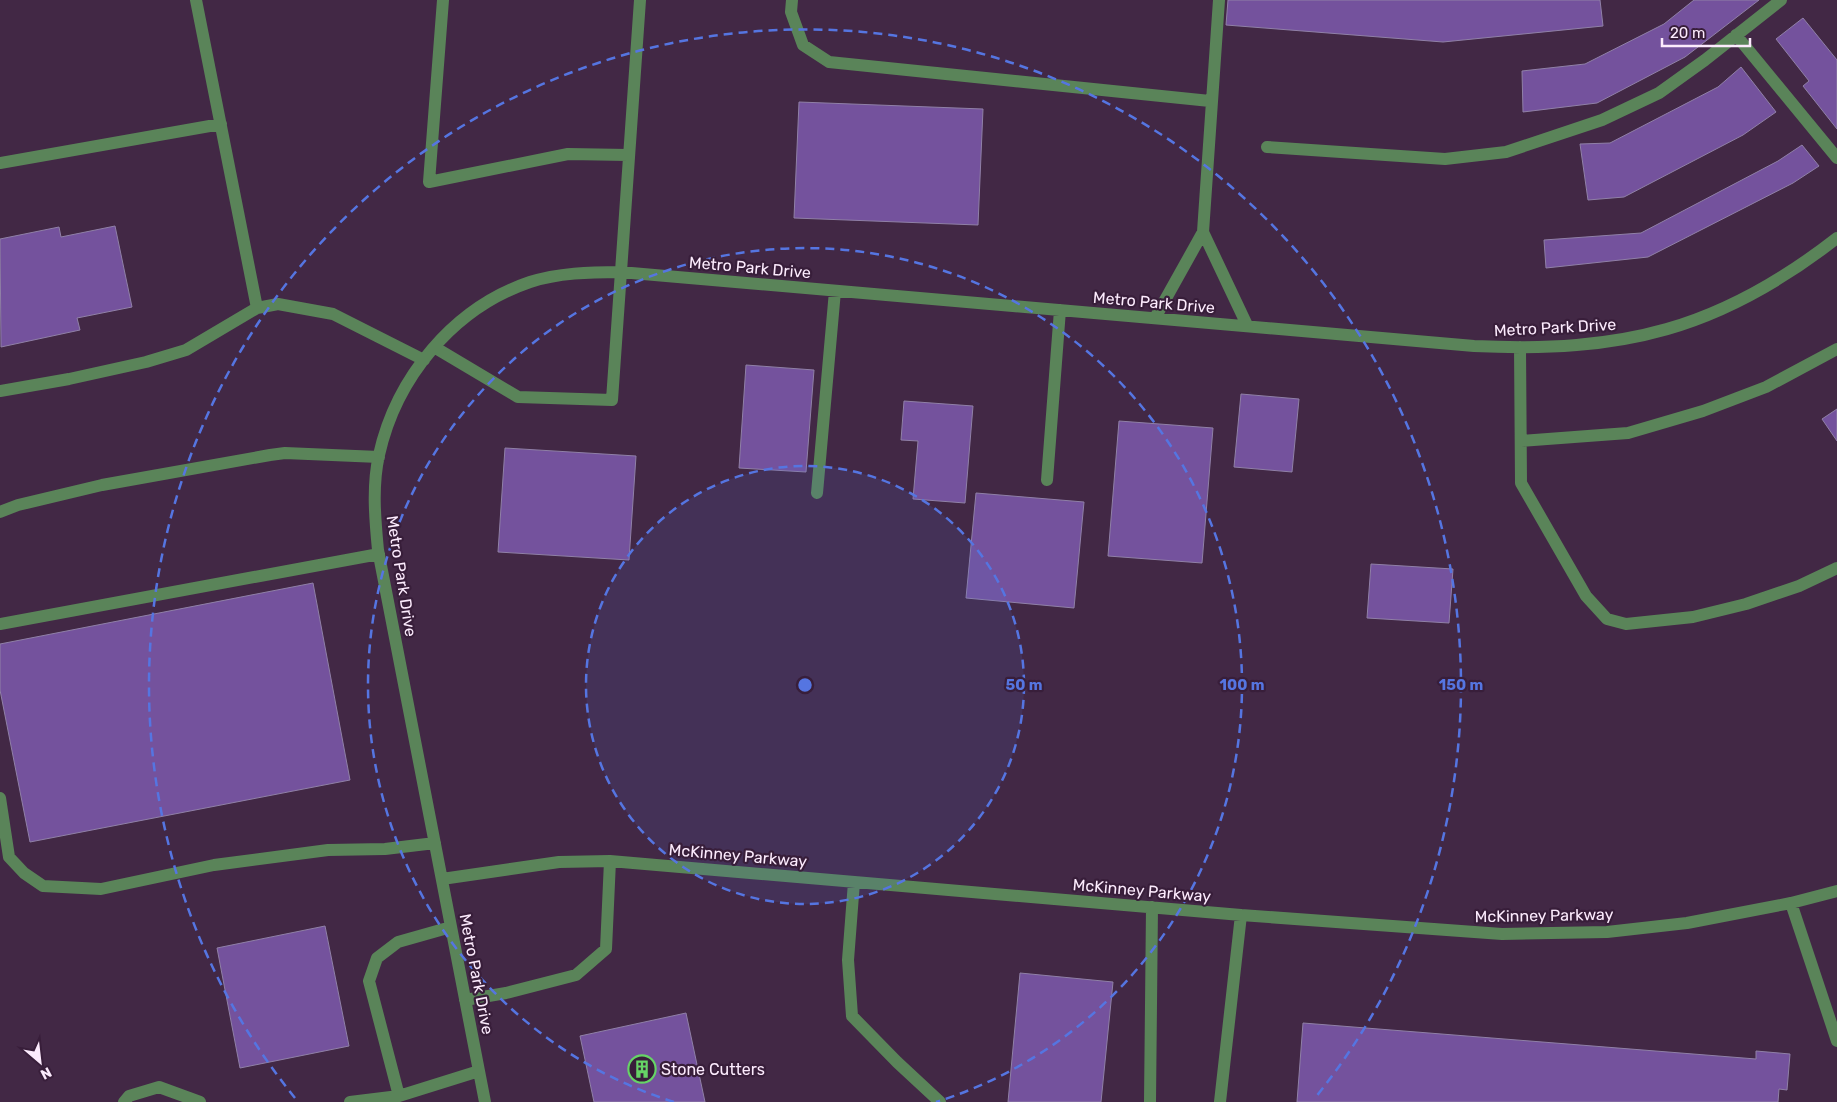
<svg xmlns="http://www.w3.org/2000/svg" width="1837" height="1102" viewBox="0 0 1837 1102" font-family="Rubik,sans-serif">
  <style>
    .building { fill: #74529d; stroke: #9080a7 }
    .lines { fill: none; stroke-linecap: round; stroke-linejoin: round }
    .minor { stroke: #5a8459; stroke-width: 12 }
    .ring { fill: none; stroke: #5575e1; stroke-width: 2.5; stroke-dasharray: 9 6 }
    .labels { text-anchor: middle; stroke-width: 4.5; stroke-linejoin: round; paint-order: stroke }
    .street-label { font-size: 16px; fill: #fcebfd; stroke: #381e3a }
    .poi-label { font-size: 16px; fill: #fcebfd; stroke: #381e3a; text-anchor: start }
    .centre { fill: #5575e1; stroke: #381e3a; stroke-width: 2.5 }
    .ring-label { font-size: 15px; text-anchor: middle; font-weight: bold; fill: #5575e1; stroke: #381e3a; stroke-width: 4.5; stroke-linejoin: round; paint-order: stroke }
  </style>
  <rect width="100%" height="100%" fill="#422845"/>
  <!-- building -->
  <path class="building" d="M 1228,0 L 1600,0 L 1603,26 L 1443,42 L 1226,25 Z
    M 1694,0 L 1759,0 L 1685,57 L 1597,103 L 1523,112 L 1522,71 L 1585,64 L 1664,24 Z
    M 1803,18 L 1837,60 L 1837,129 L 1803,86 L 1809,81 L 1776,39 Z
    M 1741,67 L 1776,112 L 1743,135 L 1624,197 L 1588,200 L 1580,144 L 1610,143 L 1718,87 Z
    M 799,102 L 983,109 L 978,225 L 794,218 Z
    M 1802,145 L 1819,166 L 1793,183 L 1648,257 L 1546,268 L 1544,240 L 1641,233 L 1778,161 Z
    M 115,226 L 132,307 L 77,318 L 80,330 L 1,347 L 0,239 L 59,227 L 61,237 Z
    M 746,365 L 814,370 L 806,472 L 739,468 Z
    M 1241,394 L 1299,399 L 1292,472 L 1234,467 Z
    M 904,401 L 973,406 L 965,503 L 913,499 L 918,441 L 901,440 Z
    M 1837,409 L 1837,441 L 1822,419 Z
    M 1119,421 L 1213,428 L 1202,563 L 1108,556 Z
    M 505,448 L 636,456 L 629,560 L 498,552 Z
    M 976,493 L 1084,502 L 1074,608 L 966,598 Z
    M 1371,564 L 1453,569 L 1449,623 L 1367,618 Z
    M 313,583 L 350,780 L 30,842 L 0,690 L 0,644 Z
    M 325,926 L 349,1046 L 240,1068 L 217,948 Z
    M 1020,973 L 1113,982 L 1101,1102 L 1008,1102 Z
    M 686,1013 L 705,1102 L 594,1102 L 580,1036 Z
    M 1303,1023 L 1756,1059 L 1756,1051 L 1790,1054 L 1787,1090 L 1779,1089 L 1778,1102 L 1297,1102 Z"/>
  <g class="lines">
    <!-- minor -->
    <path class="minor" d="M 196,0 L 257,308
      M 443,0 L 429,182 L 568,154 L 628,155
      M 792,0 L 791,12 L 803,45 L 829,62 L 1210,101
      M 1736,35 L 1837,158
      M 1267,147 L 1445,159 L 1506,152 L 1602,120 L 1659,93 L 1705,60 L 1781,0
      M 0,163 L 221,124
      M 1203,232 L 1247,325
      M 1155,318 L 1203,232 L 1219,0
      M 434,347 L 518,397 L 612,400 L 640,0
      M 1520,347 L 1521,483 L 1586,596 L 1607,619 L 1626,624 L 1693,617 L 1746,604 L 1799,586 L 1837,568
      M 0,391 L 69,379 L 146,362 L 186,350 L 257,308 L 278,304 L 333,314 L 424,360
      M 1521,441 L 1628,433 L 1703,411 L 1766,387 L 1837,349
      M 1047,480 L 1060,310
      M 817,493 L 835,291
      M 0,512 L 18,505 L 102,485 L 270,455 L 285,453 L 379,457
      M 0,624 L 379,554
      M 0,798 L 9,857 L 24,873 L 43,886 L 101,889 L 214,865 L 328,850 L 385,849 L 435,843
      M 442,879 L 559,862 L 610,861 L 1241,915 L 1502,934 L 1607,932 L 1687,923 L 1791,903 L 1837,891
      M 854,882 L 848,960 L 852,1016 L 897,1062 L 940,1102
      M 1791,903 L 1837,1041
      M 465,1000 L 506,993 L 576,975 L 606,949 L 610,861
      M 399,1096 L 369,981 L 377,958 L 398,942 L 451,927
      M 124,1102 L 129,1096 L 159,1087 L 200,1102
      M 350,1102 L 399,1096 L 479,1071
      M 485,1102 L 378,550 C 375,519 372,486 379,455 C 396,378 453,308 530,282 C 558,273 590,272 620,272 L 1474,346 C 1622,353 1719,330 1837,238
      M 1150,1102 L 1152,907
      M 1220,1102 L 1241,915"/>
  </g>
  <!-- distance rings -->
  <circle cx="805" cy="685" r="219" fill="#5575e1" fill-opacity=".12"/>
  <g class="ring">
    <circle cx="805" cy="685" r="219"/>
    <path d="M674 1102A437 437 0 1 1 936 1102"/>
    <path d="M295 1098A656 656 0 1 1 1315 1098"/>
  </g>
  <!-- icons -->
  <defs>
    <g id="building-ring" transform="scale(1.4375)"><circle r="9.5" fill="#381e3a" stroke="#66d466" stroke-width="1.5"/><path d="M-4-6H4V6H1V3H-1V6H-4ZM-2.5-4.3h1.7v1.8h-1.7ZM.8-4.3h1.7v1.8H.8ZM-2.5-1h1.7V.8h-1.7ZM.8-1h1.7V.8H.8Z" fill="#66d466"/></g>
  </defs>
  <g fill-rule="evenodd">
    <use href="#building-ring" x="642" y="1069"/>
  </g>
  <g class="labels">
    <!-- street labels -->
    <g class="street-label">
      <text transform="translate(750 267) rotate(5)" y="6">Metro Park Drive</text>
      <text transform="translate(1154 302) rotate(5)" y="6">Metro Park Drive</text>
      <text transform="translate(1555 327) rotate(-3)" y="6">Metro Park Drive</text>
      <text transform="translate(402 576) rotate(81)" y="6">Metro Park Drive</text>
      <text transform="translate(738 855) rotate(5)" y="6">McKinney Parkway</text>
      <text transform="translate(1142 890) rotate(5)" y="6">McKinney Parkway</text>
      <text transform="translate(1544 915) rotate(-1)" y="6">McKinney Parkway</text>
      <text transform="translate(477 974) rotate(79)" y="6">Metro Park Drive</text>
    </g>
    <!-- poi labels -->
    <g class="poi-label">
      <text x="661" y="1075">Stone Cutters</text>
    </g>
  </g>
  <circle cx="805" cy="685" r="8" class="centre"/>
  <g class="ring-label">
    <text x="1024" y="690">50 m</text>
    <text x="1242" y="690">100 m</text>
    <text x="1461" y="690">150 m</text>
  </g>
  <!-- north arrow -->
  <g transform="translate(40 1062) rotate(152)" stroke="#381e3a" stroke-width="4" paint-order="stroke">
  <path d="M0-4L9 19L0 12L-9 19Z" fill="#fcebfd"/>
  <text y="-8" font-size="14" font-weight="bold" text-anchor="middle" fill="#fcebfd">N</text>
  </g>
  <!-- scale -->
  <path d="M1662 38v8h88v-8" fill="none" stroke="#fcebfd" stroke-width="2.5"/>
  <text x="1670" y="38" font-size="15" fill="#fcebfd" stroke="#381e3a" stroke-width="4" paint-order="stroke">20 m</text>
</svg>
